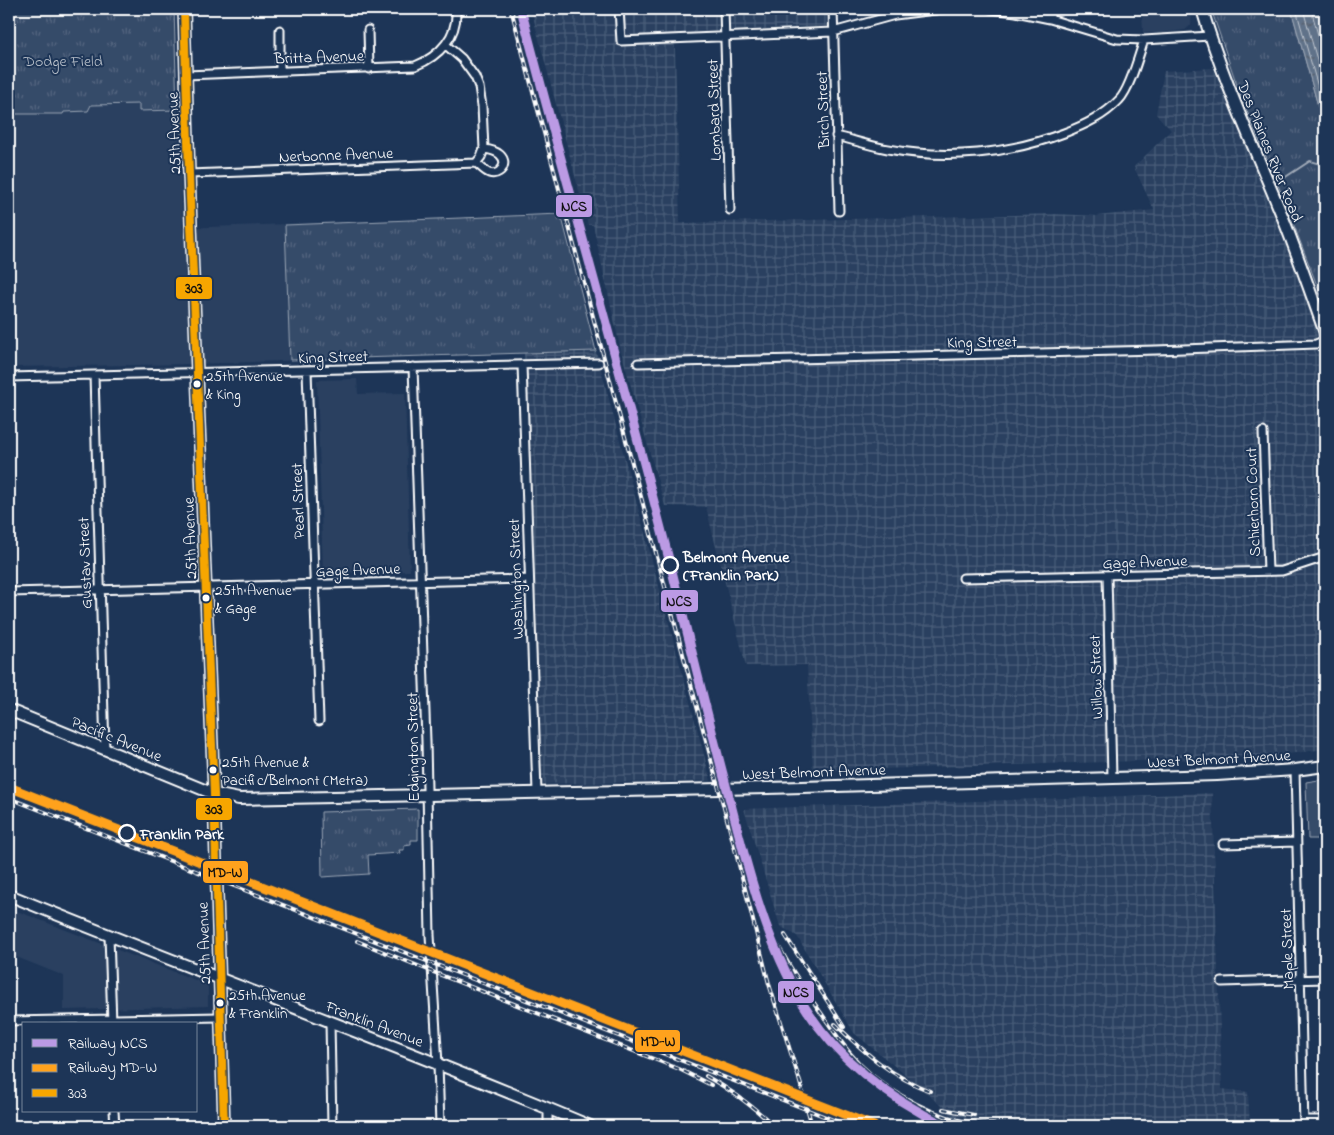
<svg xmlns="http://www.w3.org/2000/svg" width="1334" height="1135" viewBox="0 0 1334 1135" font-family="'Indie Flower',sans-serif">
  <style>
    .built { fill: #2a4161 }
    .industrial { fill: url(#industrial-grid) }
    .grass { fill: #364b69; stroke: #9aa5b4 }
    .park { fill: url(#park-tufts); stroke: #9aa5b4 }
    .water { fill: url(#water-ripples); stroke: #a0aab8 }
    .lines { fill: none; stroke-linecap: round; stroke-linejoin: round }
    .shore { stroke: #c0c7d0; stroke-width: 1 }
    .stream { stroke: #a0aab8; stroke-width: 2 }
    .street-casing { stroke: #fff; stroke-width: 11 }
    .secondary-casing { stroke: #fff; stroke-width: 14 }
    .street { stroke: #1d3557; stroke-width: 7 }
    .secondary { stroke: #1d3557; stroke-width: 10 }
    .rail-casing { stroke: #fff; stroke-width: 4 }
    .rail { stroke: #1d3557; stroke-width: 2; stroke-dasharray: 5.5; stroke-linecap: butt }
    .bus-1-casing { stroke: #1d3557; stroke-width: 11 }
    .bus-1 { stroke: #f7a600; stroke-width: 8 }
    .rail-1-casing { stroke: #1d3557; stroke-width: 12 }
    .rail-2-casing { stroke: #1d3557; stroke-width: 12 }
    .rail-1 { stroke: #bb9ae4; stroke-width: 9 }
    .rail-2 { stroke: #ffa21d; stroke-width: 9 }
    .bus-dot { fill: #fff; stroke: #1d3557; stroke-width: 2 }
    .stop-dot { fill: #1d3557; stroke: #fff; stroke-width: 2.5 }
    .labels { text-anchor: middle; stroke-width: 4; stroke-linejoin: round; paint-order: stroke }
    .bus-label { font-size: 15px; fill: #fff; stroke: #1d3557; text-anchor: start }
    .street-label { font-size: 16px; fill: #fff; stroke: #1d3557 }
    .park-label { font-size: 16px; fill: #b9c0ca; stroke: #1d3557 }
    .stop-label { font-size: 16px; font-weight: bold; fill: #fff; stroke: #1d3557; text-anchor: start }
    .line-badge { stroke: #1d3557; stroke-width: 2 }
    .pale-badge-label { font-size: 14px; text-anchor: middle; font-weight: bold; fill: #111 }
  </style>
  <defs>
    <pattern id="industrial-grid" width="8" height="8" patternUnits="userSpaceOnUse" patternTransform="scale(1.25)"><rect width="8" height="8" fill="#2a4161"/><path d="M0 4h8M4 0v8" fill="none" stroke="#4a5e79"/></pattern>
    <pattern id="park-tufts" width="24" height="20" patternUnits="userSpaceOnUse" patternTransform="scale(1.25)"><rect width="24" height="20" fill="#364b69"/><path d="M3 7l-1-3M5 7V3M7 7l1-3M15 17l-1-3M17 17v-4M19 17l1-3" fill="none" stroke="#546680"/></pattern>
    <pattern id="water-ripples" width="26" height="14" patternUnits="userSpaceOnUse" patternTransform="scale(1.25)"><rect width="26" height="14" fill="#617289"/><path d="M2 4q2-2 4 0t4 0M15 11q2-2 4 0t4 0" fill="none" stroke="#555d67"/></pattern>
  </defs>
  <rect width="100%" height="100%" fill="#1d3557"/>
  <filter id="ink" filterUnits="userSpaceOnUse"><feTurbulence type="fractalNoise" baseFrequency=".02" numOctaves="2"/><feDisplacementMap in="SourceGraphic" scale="10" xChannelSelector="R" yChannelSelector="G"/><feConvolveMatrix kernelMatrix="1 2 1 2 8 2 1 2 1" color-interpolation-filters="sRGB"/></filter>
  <g filter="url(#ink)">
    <!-- built -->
    <path class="built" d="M 9,9 L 174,9 L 183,228 L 561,214 L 596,351 L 188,364 L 9,367 Z
      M 1142,9 L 1192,9 L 1191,25 L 1185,30 L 1160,33 L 1143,33 Z
      M 357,379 L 358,394 L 405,393 L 410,571 L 323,573 L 317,380 Z
      M 9,908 L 208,985 L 208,1006 L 64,1010 L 64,976 L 9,954 Z"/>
    <!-- industrial -->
    <path class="industrial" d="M 531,9 L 828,9 L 828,26 L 673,33 L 675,49 L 680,223 L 1057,214 L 1097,216 L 1154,210 L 1134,167 L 1171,130 L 1156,114 L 1164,71 L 1213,68 L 1284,240 L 1325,352 L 1325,749 L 1265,757 L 813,771 L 807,665 L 746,666 L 706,507 L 665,506 L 621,351 L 593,225 L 588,225 Z
      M 596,351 L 711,781 L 539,784 L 524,353 Z
      M 1212,793 L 1222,1089 L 1248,1092 L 1250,1126 L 964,1126 L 908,1077 L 854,1033 L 797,936 L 780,926 L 744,809 Z"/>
    <!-- grass -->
    <path class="grass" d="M 1325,779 L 1325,839 L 1308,839 L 1306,782 Z"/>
    <!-- park -->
    <path class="park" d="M 9,9 L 174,9 L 177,110 L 139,111 L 139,104 L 91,105 L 88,111 L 64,112 L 63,114 L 9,114 Z
      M 1211,9 L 1291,9 L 1325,131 L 1325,306 L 1283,197 L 1241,97 Z
      M 561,214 L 596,351 L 290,360 L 285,225 Z
      M 418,809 L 418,840 L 411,840 L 411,845 L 404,846 L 404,850 L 399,850 L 400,853 L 368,855 L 369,874 L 322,877 L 321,812 Z"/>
    <!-- water -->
    <path class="water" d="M 1291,9 L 1325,9 L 1325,131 Z"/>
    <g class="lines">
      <!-- shore -->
      <path class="shore" d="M 1296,9 L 1325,112
        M 1303,9 L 1325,89
        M 1311,9 L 1325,61"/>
      <!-- stream -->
      <path class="stream" d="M 1278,182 L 1310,161 L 1324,165 L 1325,164"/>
      <!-- street casing -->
      <g class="street-casing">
        <path id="street" d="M 619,9 L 621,41 L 833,32 L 895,15 L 943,9
          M 724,9 L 730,210
          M 833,9 L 839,211
          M 991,9 L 1016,12 L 1050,19 L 1117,39 L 1144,40 L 1210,36
          M 1050,9 L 1050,19
          M 280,30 L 280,71
          M 368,30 L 369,69
          M 186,75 L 415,66 C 440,56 458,36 456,9
          M 836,136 C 853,140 871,146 888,149 C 947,160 1009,154 1064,133 C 1085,125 1104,116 1119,100 C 1130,89 1139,55 1144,40
          M 476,163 C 480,166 484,171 489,173 C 504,178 515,152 484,149
          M 189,174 L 476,163 L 481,157 L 484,149 L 482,106 L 479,87 L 475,77 L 462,59 L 446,45
          M 638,363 L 1156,350 L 1316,344 L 1325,340
          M 522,365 L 537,792
          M 413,367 L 426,741 L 430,935 L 438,1064 L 440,1126
          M 307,370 L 319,721
          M 94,375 L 105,750
          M 9,377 L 599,363
          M 1263,432 L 1268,571
          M 1107,575 L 1112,777
          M 963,578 L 1282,571 L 1325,557
          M 9,592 L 529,579
          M 1295,770 L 1304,1126
          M 1223,844 L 1296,842
          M 109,936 L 112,1023
          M 1222,982 L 1325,979
          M 9,1021 L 220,1017
          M 330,1022 L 332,1126
          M 548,1108 L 548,1126
          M 114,1111 L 115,1126
          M 1304,1120 L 1325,1120"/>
      </g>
      <!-- secondary casing -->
      <g class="secondary-casing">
        <path id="secondary" d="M 184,9 L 189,174 L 214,794 L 224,1126
          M 1202,9 C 1223,81 1255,149 1283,218 C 1298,256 1311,294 1325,333
          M 9,710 L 214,794 L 239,799 L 768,788 L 1217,775 L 1295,770 L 1325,766
          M 9,895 C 202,974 398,1045 590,1126"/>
      </g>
      <!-- street -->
      <use href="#street" class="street"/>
      <!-- secondary -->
      <use href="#secondary" class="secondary"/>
      <!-- rail casing -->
      <g class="rail-casing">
        <path id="rail" d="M 511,9 L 736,853 L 769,984 L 801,1085
          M 9,798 L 849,1126
          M 763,916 C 779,949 797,980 819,1010 C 829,1024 839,1040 850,1053 C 875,1084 923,1112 962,1121 C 996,1128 1030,1124 1064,1123
          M 785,935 L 844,1027
          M 357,941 L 433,972 L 679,1069 L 711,1085
          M 835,1024 C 866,1054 891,1076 930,1091
          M 706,1076 C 731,1090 753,1106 774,1126
          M 799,1079 L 812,1126
          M 943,1109 L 974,1115"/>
      </g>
      <!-- rail -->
      <use href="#rail" class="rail"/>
      <!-- bus-1 casing -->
      <g class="bus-1-casing">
        <path id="bus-1" d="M 184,9 L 189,174 L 214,794 L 224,1126"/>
      </g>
      <!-- bus-1 -->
      <use href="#bus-1" class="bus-1"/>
      <!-- rail-1 casing -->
      <g class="rail-1-casing">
        <path id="rail-1" d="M 521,9 C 570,198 625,385 673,575 C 692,652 711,730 732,808 C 749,874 767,944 803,1004 C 837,1060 888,1098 946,1126"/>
      </g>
      <!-- rail-2 casing -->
      <g class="rail-2-casing">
        <path id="rail-2" d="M 9,787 L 874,1126"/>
      </g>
      <!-- rail-1 -->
      <use href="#rail-1" class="rail-1"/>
      <!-- rail-2 -->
      <use href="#rail-2" class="rail-2"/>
    </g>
  </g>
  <!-- markers -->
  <g class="bus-dot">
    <circle cx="197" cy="384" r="4.5"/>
    <circle cx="206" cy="598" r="4.5"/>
    <circle cx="213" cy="770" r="4.5"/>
    <circle cx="220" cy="1003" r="4.5"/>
  </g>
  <g class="stop-dot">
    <circle cx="670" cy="565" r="8"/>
    <circle cx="127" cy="833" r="8"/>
  </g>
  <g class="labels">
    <!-- bus labels -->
    <g class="bus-label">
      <text x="206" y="381">25th Avenue<tspan x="206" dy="18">&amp; King</tspan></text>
      <text x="215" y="595">25th Avenue<tspan x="215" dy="18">&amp; Gage</tspan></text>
      <text x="222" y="767">25th Avenue &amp;<tspan x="222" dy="18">Pacific/Belmont (Metra)</tspan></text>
      <text x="229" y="1000">25th Avenue<tspan x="229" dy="18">&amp; Franklin</tspan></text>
    </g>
    <!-- street labels -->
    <g class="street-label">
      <text transform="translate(319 56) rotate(-2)" y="6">Britta Avenue</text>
      <text transform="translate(713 110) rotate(-92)" y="6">Lombard Street</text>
      <text transform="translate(822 110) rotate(-92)" y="6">Birch Street</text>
      <text transform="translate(173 133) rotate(-92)" y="6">25th Avenue</text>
      <text transform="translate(1271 151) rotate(68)" y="6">Des Plaines River Road</text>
      <text transform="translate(336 154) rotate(-2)" y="6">Nerbonne Avenue</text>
      <text transform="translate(982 341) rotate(-1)" y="6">King Street</text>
      <text transform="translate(333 356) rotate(-2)" y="6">King Street</text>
      <text transform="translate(297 501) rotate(-92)" y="6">Pearl Street</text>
      <text transform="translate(1252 502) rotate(-92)" y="6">Schierhorn Court</text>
      <text transform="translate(189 538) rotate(-92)" y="6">25th Avenue</text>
      <text transform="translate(1145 561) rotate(-2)" y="6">Gage Avenue</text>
      <text transform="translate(84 563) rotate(-92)" y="6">Gustav Street</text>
      <text transform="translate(358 569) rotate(-2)" y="6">Gage Avenue</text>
      <text transform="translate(515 579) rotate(-92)" y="6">Washington Street</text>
      <text transform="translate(1095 677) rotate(-92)" y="6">Willow Street</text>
      <text transform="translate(117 738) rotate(22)" y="6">Pacific Avenue</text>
      <text transform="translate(412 747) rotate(-91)" y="6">Edgington Street</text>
      <text transform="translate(1219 758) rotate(-3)" y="6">West Belmont Avenue</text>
      <text transform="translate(814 771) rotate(-2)" y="6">West Belmont Avenue</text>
      <text transform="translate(203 943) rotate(-92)" y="6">25th Avenue</text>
      <text transform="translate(1286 949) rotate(-92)" y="6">Maple Street</text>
      <text transform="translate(375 1023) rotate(21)" y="6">Franklin Avenue</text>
    </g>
    <!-- park labels -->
    <g class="park-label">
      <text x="63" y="66">Dodge Field</text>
    </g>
    <!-- stop labels -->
    <g class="stop-label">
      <text x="683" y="562">Belmont Avenue<tspan x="683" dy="18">(Franklin Park)</tspan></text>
      <text x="140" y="839">Franklin Park</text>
    </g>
  </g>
  <g class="line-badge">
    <rect x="555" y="194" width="38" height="24" rx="5" fill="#bb9ae4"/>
    <rect x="175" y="276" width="38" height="24" rx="5" fill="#f7a600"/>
    <rect x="660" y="589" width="39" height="24" rx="5" fill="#bb9ae4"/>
    <rect x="195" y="797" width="38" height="24" rx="5" fill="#f7a600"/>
    <rect x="202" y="860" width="47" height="24" rx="5" fill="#ffa21d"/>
    <rect x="777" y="980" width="38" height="24" rx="5" fill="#bb9ae4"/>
    <rect x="634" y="1029" width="47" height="24" rx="5" fill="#ffa21d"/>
  </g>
  <g class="pale-badge-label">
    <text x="574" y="211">NCS</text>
    <text x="194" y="293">303</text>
    <text x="679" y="606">NCS</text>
    <text x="214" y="814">303</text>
    <text x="225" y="877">MD-W</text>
    <text x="796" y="997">NCS</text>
    <text x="658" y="1046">MD-W</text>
  </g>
  <!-- margin -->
  <rect width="1334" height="1135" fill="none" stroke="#1d3557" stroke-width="30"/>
  <rect x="15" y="15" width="1304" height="1105" fill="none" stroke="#fff" stroke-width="2" filter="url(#ink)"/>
  <!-- legend -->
  <rect x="22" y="1022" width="175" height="90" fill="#1d3557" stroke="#77869a"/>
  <rect x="32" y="1039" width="25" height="8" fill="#bb9ae4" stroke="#77869a"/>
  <text x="68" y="1048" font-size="15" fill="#ffffff">Railway NCS</text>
  <rect x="32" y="1064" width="25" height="8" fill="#ffa21d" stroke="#77869a"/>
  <text x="68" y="1072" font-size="15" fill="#ffffff">Railway MD-W</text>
  <rect x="32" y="1089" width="25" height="8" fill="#f7a600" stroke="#77869a"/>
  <text x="68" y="1098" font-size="15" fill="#ffffff">303</text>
</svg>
